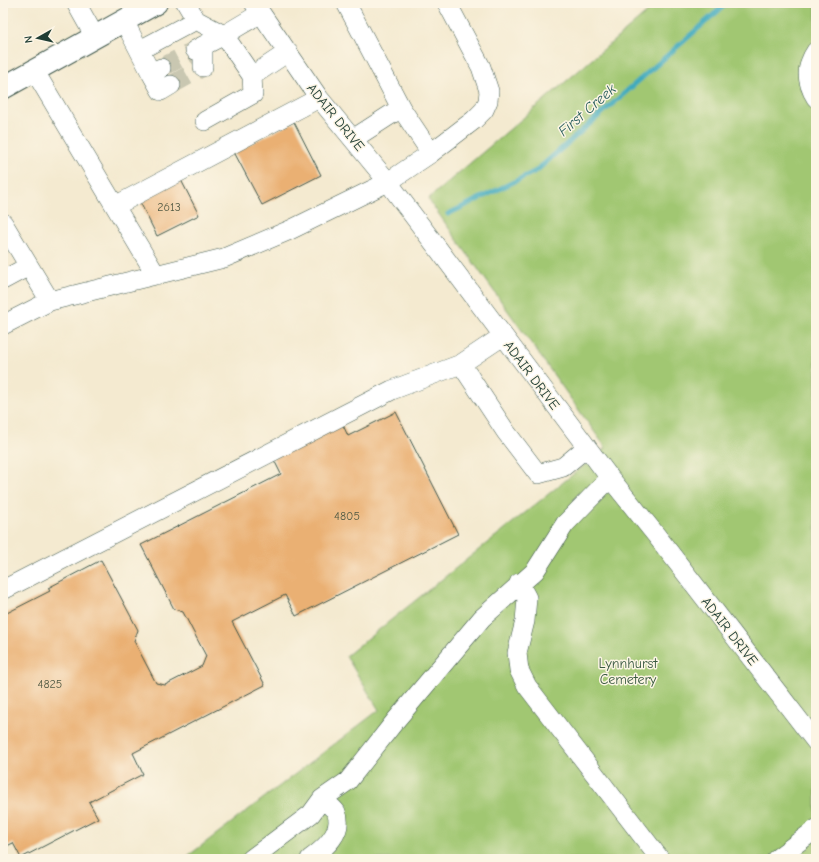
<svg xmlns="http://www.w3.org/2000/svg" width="819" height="862" viewBox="0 0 819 862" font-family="'Comic Neue',sans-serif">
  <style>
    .green { fill: #a1c772; stroke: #608253 }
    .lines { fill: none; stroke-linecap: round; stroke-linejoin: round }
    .stream { stroke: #3faabe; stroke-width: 5 }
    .building { fill: #eab073 }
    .minor-tunnel { stroke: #c9c7b1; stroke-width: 19; stroke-dasharray: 19 10; stroke-linecap: butt }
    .minor-casing { stroke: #3f574b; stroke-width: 20 }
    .major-casing { stroke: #3f574b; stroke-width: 24 }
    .minor { stroke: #fff; stroke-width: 19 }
    .major { stroke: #fff; stroke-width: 22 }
    .labels { text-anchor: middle; stroke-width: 3; stroke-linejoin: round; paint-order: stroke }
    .number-label { font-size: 12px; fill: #525a44 }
    .street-label { font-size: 14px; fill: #1f3d34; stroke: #fcf5e5 }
    .park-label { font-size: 14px; fill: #395940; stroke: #fcf5e5 }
    .water-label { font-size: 15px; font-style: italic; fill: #295e5d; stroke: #fcf5e5 }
  </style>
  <rect width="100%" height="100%" fill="#fcf5e5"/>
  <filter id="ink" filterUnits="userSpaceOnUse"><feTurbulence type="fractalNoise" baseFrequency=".025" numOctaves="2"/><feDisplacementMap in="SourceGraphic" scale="8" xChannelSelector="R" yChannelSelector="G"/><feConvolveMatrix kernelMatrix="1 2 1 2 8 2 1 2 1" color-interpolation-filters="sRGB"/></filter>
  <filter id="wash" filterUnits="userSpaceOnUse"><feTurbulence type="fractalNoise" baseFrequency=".012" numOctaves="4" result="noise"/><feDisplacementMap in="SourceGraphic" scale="16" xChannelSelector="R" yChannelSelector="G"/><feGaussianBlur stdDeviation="0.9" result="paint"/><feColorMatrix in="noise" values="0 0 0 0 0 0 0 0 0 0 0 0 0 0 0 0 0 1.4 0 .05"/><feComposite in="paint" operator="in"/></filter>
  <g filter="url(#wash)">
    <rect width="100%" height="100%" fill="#f4ead0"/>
    <!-- green -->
    <path class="green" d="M 658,3 L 816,3 L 816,859 L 184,859 L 379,710 L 346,656 L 606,448 L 428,199 Z"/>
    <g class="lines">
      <!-- stream -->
      <path class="stream" d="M 448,214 L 536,171 L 727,3"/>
    </g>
    <g id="blocks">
      <!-- building -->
      <path class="building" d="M 294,122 L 321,175 L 262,205 L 234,152 Z
        M 180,178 L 199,215 L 157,236 L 139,200 Z
        M 396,412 L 458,534 L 296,616 L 285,595 L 232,622 L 265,685 L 133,753 L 143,774 L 89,802 L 98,818 L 21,858 L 13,843 L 3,848 L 3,615 L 50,591 L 48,588 L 101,560 L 138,630 L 134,641 L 156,683 L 165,685 L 202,666 L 206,656 L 183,612 L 174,609 L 141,545 L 281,474 L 273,458 L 342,423 L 348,436 Z"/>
    </g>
  </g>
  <g filter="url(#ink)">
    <use href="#blocks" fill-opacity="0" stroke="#3f574b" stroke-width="1"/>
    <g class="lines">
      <!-- minor-tunnel -->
      <path class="minor-tunnel" d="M 161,68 L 195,50
        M 171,85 L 203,67"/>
      <!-- minor casing -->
      <g class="minor-casing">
        <path id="minor" d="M 76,3 L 95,37
          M 186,3 L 196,20
          M 254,3 L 319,98 L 388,182 L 610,478 L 656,535 L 816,742
          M 346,3 L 401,108
          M 261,13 L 224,35 L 252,76 L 288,52
          M 124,21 L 151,73 L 161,68
          M 203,46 L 203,67
          M 140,50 L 196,20 L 224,35
          M 195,50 L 224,35
          M 816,51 C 805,67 806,82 816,98
          M 34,70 L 156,275
          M 151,73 L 161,91 L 171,85
          M 205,121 L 253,94 L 252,76
          M 353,139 L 401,108 L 431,153
          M 115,206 L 319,98
          M 3,223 L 50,301
          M 3,280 L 29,266
          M 3,325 L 50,301 L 224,258 L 290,230 L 388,182 L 431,153 L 474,120 L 484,110 L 488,101 L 489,91 L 481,67 L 447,3
          M 461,364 L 506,432 L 538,474 L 563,467 L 587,447
          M 519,583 L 527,598 L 525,621 L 517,653 L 519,670 L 527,686 L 660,859
          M 3,590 L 392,390 L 461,364 L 503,336
          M 251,859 L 311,814 L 322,799 L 348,781 L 396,720 L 482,618 L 535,571 L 565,524 L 610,478
          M 310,859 C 324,849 345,832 336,812 C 333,807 326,803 322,799
          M 776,859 L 816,829"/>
      </g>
      <!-- major casing -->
      <g class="major-casing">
        <path id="major" d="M 3,88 L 156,3"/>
      </g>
      <!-- minor -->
      <use href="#minor" class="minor"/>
      <!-- major -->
      <use href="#major" class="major"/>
    </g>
  </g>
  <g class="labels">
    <!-- number labels -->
    <g class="number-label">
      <text x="169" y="211">2613</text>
      <text x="347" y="520">4805</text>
      <text x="50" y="688">4825</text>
    </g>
    <!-- street labels -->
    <g class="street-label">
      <text transform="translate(336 117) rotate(51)" y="5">ADAIR DRIVE</text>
      <text transform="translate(532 375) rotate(53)" y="5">ADAIR DRIVE</text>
      <text transform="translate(730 631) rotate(52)" y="5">ADAIR DRIVE</text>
    </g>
    <!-- park labels -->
    <g class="park-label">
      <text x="628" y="668">Lynnhurst<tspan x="628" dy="16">Cemetery</tspan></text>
    </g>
    <!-- water labels -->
    <g class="water-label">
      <text transform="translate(587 110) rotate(-41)" y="5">First Creek</text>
    </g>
  </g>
  <!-- margin -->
  <rect width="819" height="862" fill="none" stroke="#fcf5e5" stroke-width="16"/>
  <!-- north arrow -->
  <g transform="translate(38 38) rotate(262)" stroke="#fcf5e5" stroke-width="3" paint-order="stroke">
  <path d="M0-3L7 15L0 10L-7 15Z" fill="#1f3d34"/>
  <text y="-6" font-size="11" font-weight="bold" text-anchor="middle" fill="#1f3d34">N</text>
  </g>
</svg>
